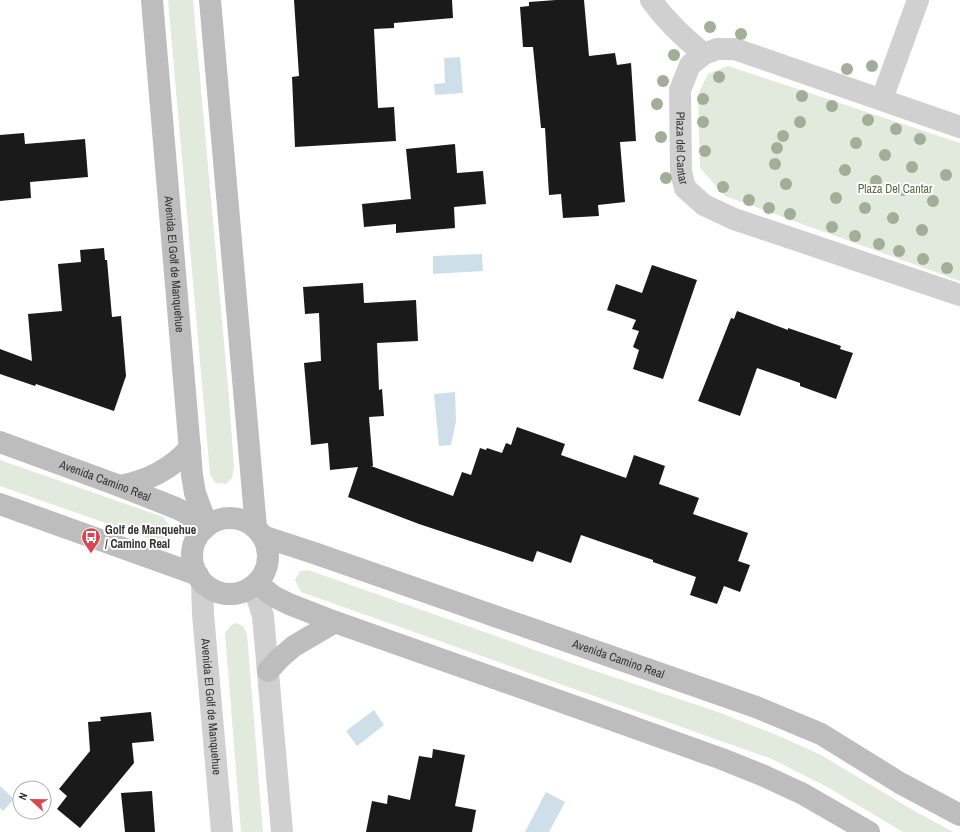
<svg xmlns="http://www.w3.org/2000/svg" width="960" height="832" viewBox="0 0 960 832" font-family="'Archivo Narrow',sans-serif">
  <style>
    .green { fill: #e2e9dd }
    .water { fill: #cedfe9 }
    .building { fill: #1a1a1a }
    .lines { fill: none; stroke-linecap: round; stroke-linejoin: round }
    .street { stroke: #d0d0d0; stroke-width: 22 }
    .secondary { stroke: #bdbdbd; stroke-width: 22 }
    .tree { fill: #a2ae98 }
    .labels { text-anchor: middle; stroke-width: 4; stroke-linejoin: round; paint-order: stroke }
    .street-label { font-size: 12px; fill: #333; stroke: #fff }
    .park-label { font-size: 12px; fill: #566b43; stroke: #fff }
    .poi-label { font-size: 12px; font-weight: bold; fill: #333; stroke: #fff; text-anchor: start }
  </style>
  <rect width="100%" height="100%" fill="#fff"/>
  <!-- green -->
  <path class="green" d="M 168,0 L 193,0 L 229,398 L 234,467 L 232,478 L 226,484 L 215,483 L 210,474 Z
    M 728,66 L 960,143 L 960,281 L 725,196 L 700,168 L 698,95 L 708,74 Z
    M 0,460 L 163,517 L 171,527 L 170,535 L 167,540 L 157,541 L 0,486 Z
    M 308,570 L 595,671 L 718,712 L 779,736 L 821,755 L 911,809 L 953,832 L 903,832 L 829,788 L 772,759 L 301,592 L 295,580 L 300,571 Z
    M 236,623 L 243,626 L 247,634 L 263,832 L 241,832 L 225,633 L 231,625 Z"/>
  <!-- water -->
  <path class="water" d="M 460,57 L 463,93 L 435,95 L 434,84 L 445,83 L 444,58 Z
    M 482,254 L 483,271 L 433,274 L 433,256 Z
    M 455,392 L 456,421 L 451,445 L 439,446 L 434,394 Z
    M 374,710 L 384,725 L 357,746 L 346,731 Z
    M 0,786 L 14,799 L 3,811 L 0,808 Z
    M 546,792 L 565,802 L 549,832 L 525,832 Z"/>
  <!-- building -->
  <path class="building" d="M 294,0 L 452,0 L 453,18 L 394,23 L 394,28 L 374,29 L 378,108 L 394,107 L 396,141 L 295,147 L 292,77 L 299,76 Z
    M 556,0 L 584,0 L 589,56 L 615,53 L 617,65 L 631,63 L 636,141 L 620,142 L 625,202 L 598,205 L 599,216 L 563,218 L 561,194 L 549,195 L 545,128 L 541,128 L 533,47 L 523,47 L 520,7 L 529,6 L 529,2 Z
    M 24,133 L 25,144 L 85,139 L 88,177 L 30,182 L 31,198 L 0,201 L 0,135 Z
    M 455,144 L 457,173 L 483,171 L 486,204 L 454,207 L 455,228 L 396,233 L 396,224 L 364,227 L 362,204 L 411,199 L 406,149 Z
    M 104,248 L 105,260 L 107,260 L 112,317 L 121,316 L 126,376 L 114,411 L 36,384 L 35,386 L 0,374 L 0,349 L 32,361 L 28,314 L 62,311 L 58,264 L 81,262 L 80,250 Z
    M 652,265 L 697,280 L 663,379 L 633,369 L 639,350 L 633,347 L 639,331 L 632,329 L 636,320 L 607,310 L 616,284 L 642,293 Z
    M 363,283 L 364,303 L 416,300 L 418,341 L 377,343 L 379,390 L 382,389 L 384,416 L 369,417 L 373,466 L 371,466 L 453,496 L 462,472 L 471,475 L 480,448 L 486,450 L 487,448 L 502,453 L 506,443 L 511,445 L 517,427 L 565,444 L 561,455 L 626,478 L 634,455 L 665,466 L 659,484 L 699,498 L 693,514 L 748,533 L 738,561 L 750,565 L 740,592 L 724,586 L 717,604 L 690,595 L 696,577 L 653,562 L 653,560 L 581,535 L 571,563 L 537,551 L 533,562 L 419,524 L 348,497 L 358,467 L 330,470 L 328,443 L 311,445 L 304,363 L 321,361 L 319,313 L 305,314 L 303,287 Z
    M 737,311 L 788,330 L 788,328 L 841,346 L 840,349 L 853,353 L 836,399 L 800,386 L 800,383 L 757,368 L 740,416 L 698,401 L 731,318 L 734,319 Z
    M 151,712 L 154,741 L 132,743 L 134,763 L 80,828 L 57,809 L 67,796 L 59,789 L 90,751 L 88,722 L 101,721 L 100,717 Z
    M 433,749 L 465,755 L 455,806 L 476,810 L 472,832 L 366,832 L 372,801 L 387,804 L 388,795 L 410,800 L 419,756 L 432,758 Z
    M 152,791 L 155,832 L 125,832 L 121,793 Z"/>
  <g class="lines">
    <!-- street -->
    <g class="street">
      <path d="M 651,0 C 666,21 684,38 704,54"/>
      <path d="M 882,99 L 918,0"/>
      <path id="s1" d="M 960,127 L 735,49 L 717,49 L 704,54 L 690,65 L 680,90 L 681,172 L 685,188 L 704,205 L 734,219 L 960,295"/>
      <path id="s2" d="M 202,582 L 203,614 L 222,832"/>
      <path d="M 253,586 L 259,603 L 263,616 L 282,832"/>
    </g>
    <!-- secondary -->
    <g class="secondary">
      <path id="s3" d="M 152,0 L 192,475 L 195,493 L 207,526"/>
      <path d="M 210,0 L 256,528"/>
      <path id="s4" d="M 0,442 L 120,486 L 176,508 L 186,513 L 204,529"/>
      <path d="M 120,486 C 149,481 171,469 190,448"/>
      <path d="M 0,504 L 198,575"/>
      <circle cx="230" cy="556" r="38"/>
      <path id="s5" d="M 262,536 L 314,553 L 756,707 L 821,734 L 900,783 L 960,815"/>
      <path d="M 257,583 L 273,596 L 289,604 L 335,622 L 599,715 L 722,759 L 762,775 L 803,794 L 869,832"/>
      <path d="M 268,671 L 280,658 L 294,646 L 335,622"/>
    </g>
  </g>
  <!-- trees -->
  <g class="tree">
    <circle cx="710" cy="27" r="6"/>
    <circle cx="741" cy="34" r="6"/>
    <circle cx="674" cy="55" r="6"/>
    <circle cx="872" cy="66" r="6"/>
    <circle cx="847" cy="69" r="6"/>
    <circle cx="719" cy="77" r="6"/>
    <circle cx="663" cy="81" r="6"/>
    <circle cx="802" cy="96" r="6"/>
    <circle cx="703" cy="99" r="6"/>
    <circle cx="657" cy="104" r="6"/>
    <circle cx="832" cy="106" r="6"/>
    <circle cx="868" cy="120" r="6"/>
    <circle cx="703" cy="122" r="6"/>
    <circle cx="800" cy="122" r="6"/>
    <circle cx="896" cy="129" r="6"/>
    <circle cx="783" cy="136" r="6"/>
    <circle cx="661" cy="137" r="6"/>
    <circle cx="920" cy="139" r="6"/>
    <circle cx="856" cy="143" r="6"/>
    <circle cx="777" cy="148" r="6"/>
    <circle cx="705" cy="151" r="6"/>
    <circle cx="885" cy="155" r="6"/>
    <circle cx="775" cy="164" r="6"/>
    <circle cx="912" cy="167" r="6"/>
    <circle cx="845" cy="170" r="6"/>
    <circle cx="946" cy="175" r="6"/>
    <circle cx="666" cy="178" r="6"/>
    <circle cx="876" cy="181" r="6"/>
    <circle cx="786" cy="184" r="6"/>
    <circle cx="723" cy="187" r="6"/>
    <circle cx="903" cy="190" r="6"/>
    <circle cx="836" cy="198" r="6"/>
    <circle cx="749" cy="200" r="6"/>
    <circle cx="933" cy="201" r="6"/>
    <circle cx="769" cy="208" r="6"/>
    <circle cx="865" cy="208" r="6"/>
    <circle cx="790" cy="214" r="6"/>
    <circle cx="893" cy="218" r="6"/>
    <circle cx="832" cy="227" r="6"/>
    <circle cx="922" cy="230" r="6"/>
    <circle cx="855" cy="236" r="6"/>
    <circle cx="879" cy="244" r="6"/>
    <circle cx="899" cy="251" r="6"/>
    <circle cx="923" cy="259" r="6"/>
    <circle cx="947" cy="268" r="6"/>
  </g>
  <!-- icons -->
  <defs>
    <g id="bus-pin" transform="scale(1)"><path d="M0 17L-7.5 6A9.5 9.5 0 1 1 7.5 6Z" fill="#d84751" stroke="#fff"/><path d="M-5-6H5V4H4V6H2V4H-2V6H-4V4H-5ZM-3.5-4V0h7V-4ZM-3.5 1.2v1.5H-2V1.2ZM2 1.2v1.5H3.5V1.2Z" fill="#fff"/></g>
  </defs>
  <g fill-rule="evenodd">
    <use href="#bus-pin" x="91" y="537"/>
  </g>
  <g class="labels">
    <!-- street labels -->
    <g class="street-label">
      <text dy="4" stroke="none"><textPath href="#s1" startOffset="373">Plaza del Cantar</textPath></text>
      <text dy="4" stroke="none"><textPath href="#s3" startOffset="265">Avenida El Golf de Manquehue</textPath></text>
      <text dy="4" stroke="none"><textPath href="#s4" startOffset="112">Avenida Camino Real</textPath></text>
      <text dy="4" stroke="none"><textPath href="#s5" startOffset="377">Avenida Camino Real</textPath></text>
      <text dy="4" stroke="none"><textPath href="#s2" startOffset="125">Avenida El Golf de Manquehue</textPath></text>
    </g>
    <!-- park labels -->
    <g class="park-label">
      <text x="895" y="193">Plaza Del Cantar</text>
    </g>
    <!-- poi labels -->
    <g class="poi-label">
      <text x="105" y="534">Golf de Manquehue<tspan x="105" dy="14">/ Camino Real</tspan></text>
    </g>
  </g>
  <!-- north arrow -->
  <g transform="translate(32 800) rotate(292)"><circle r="19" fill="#ffffff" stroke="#adadad"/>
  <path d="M0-3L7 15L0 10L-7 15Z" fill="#d84751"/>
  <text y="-6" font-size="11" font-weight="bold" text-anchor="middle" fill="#333333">N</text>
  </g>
</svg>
